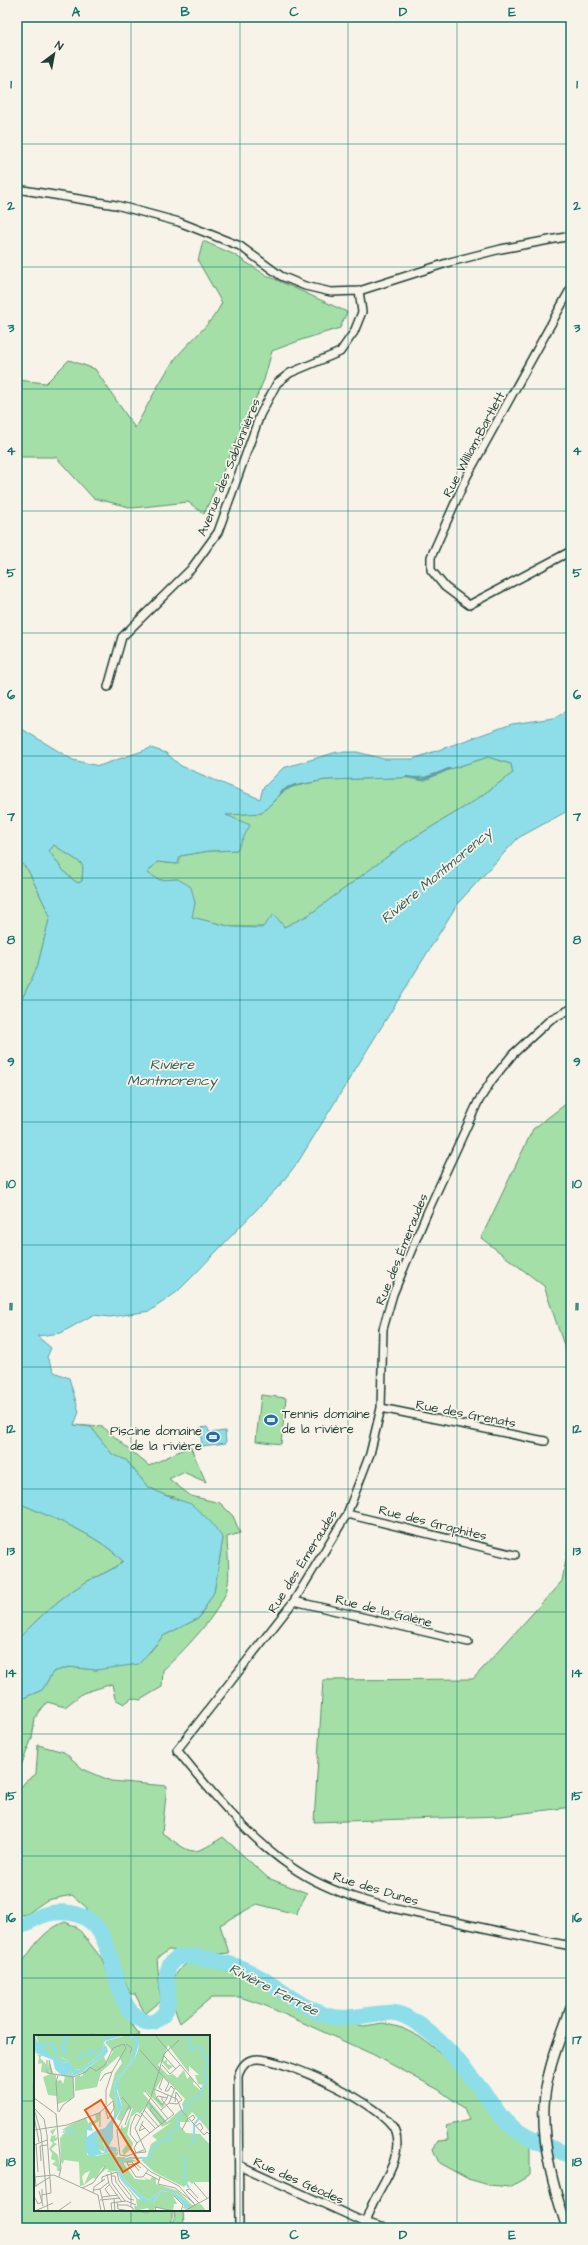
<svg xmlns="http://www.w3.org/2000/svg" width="588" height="2245" viewBox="0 0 588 2245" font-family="'Architects Daughter',sans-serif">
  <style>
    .green { fill: #a3dfa6; stroke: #618e6d }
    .water { fill: #8edeea; stroke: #629ea1; fill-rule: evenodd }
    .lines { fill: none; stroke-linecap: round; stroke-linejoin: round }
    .stream { stroke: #629ea1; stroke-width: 2.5 }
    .river { stroke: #8edeea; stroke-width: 16 }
    .minor-casing { stroke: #1f3d34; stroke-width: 10 }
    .tertiary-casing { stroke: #1f3d34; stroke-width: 12 }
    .minor { stroke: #f7f3e8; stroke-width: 7 }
    .tertiary { stroke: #f7f3e8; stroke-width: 9 }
    .grid { fill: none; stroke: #0f766e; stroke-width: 1; stroke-opacity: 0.55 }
    .labels { text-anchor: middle; stroke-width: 3.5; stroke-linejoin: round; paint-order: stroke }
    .street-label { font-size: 13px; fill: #1f3d34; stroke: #f7f3e8 }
    .poi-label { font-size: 13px; fill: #1f3d34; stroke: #f7f3e8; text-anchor: start }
    .water-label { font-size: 14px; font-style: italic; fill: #355d58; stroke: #f7f3e8 }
    .inset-river { fill: none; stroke: #8edeea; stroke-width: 2 }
    .inset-road { fill: none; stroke: #a1aaa0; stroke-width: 1 }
    .view { fill: #e8590c; fill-opacity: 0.15; stroke: #e8590c; stroke-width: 2 }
    .inset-edge { fill: none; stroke: #1f3d34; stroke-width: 2 }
    .neatline { fill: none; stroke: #0f766e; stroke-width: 1.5 }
    .grid-label { font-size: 13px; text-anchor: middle; font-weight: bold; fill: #0f766e }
  </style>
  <rect width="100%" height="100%" fill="#f7f3e8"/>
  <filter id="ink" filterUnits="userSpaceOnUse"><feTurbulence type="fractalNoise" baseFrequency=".025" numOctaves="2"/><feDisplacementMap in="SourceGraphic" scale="8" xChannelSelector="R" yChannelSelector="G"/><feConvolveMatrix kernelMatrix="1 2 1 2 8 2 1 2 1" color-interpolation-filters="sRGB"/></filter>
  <g filter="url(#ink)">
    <!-- green -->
    <path class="green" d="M 203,241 L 233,254 L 266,275 L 347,312 L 340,328 L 304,339 L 272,351 L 264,380 L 204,514 L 188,502 L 133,508 L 93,498 L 56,457 L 17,457 L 17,380 L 46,383 L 69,360 L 95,369 L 135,428 C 148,405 160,380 175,359 C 190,340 211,325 222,303 L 198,261 Z
      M 488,757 L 511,764 L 513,773 L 473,802 L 407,842 L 309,915 L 284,927 L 232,927 L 191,917 L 195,903 L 178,879 L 160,880 L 147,873 L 157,862 L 178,864 L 180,856 L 209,851 L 237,850 L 225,815 L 262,813 L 287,788 L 325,780 L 425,777 Z
      M 54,845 L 81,863 L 83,867 L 82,881 L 78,883 C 63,874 60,865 49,851 Z
      M 17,859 L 28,870 L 50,916 L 37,968 L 17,1009 Z
      M 571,1100 L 571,1366 L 544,1286 L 481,1238 L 533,1129 Z
      M 261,1395 L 286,1398 L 281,1444 L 256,1441 Z
      M 73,1425 L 103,1427 L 149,1466 L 190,1446 L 206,1482 L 183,1472 L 169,1479 L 191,1496 L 220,1503 L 233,1516 L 240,1533 L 227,1537 C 227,1552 231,1573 227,1589 C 220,1613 182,1653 163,1670 L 162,1687 L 140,1700 L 132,1698 L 124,1704 L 115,1699 L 112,1684 L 83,1693 L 65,1707 L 47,1702 L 35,1718 L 32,1738 L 17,1776 L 17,1719 L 21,1699 L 42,1690 L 53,1672 L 69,1667 L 96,1670 L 150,1652 L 163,1636 L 199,1618 L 214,1592 L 223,1538 L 175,1497 L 164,1495 L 147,1486 L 126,1460 L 112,1455 L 91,1427 Z
      M 17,1502 C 54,1519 94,1532 123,1561 C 111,1572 97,1575 83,1584 C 59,1598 37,1620 17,1640 Z
      M 571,1533 L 571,1807 L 501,1816 L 314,1822 L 323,1680 L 473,1679 L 562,1581 Z
      M 38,1745 L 64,1752 L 83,1769 L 111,1781 L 167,1786 L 162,1833 C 193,1854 190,1858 223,1837 L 268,1878 L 307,1893 L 296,1914 L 257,1904 L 220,1925 L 229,1953 L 203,1955 L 184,1951 L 168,1950 L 157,1959 L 161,2001 L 145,2014 L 135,1994 L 130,1994 L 117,1960 L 103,1948 L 86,1925 L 87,1908 L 72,1895 L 47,1900 L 27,1914 L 17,1916 L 17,1793 L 25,1782 L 36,1774 Z
      M 65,1922 L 77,1927 L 102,1959 L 123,2010 L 140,2036 L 35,2036 L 35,2210 L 172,2210 L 172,2223 L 175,2220 L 174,2210 L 183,2210 L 184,2228 L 17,2228 L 17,1970 C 31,1951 41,1931 65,1922 Z
      M 187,1963 L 208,1965 L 238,1975 L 256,1982 L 317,2016 L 364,2026 L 383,2023 L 402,2028 L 420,2037 L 442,2054 L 474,2088 L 497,2120 L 512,2135 L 530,2145 L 530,2175 L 510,2187 L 489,2185 L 468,2179 L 439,2163 L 433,2149 L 438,2141 L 448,2140 L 446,2126 L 469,2120 L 464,2108 L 439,2090 L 374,2055 L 266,2006 L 240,1997 L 212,1997 L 180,2023 C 174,2010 168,1988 176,1974 C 179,1970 183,1966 187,1963 Z"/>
    <!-- water -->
    <path class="water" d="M 571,709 L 571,809 L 518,838 L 458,903 L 298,1162 L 280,1185 L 192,1277 L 177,1292 L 150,1311 L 110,1317 L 93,1315 L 61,1333 L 37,1336 L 51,1348 L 47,1357 L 54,1372 L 69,1378 L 79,1412 L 74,1425 L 91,1427 L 112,1454 L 126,1460 L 147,1486 L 164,1495 L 191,1504 L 210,1521 L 223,1538 L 214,1592 L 199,1618 L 163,1636 L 139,1664 L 96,1670 L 69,1667 L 53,1672 L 42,1690 L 21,1699 L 17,1719 L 17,1640 C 37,1620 59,1598 83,1584 C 97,1575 112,1572 123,1561 C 95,1532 53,1519 17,1502 L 17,1009 L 37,968 L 50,916 L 28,870 L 17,859 L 17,726 L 73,760 L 99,766 L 151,748 L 166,753 L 181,766 L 260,799 L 263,788 L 283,768 L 337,752 L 357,752 L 384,759 L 413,759 L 512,724 L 554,718 ZM 488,757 L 511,764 L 513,773 L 473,802 L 407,842 L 309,915 L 284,927 L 274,914 L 262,928 L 232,927 L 192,917 L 195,903 L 191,887 L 178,879 L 160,880 L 147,873 L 157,862 L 178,864 L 180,856 L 209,851 L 237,850 L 250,825 L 226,815 L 262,813 L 287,787 L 325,780 L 425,777 ZM 54,845 L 81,863 L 83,867 L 82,881 L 78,883 C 63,874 60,865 49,851 Z
      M 207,1427 L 210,1433 L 225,1431 L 226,1443 L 202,1446 L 200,1428 Z"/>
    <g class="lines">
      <!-- stream -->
      <path class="stream" d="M 407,777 L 423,780 L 449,769
        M 281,792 L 295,785"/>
      <!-- river -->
      <path class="river" d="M 17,1928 C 29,1923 38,1915 51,1913 C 129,1903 100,2002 143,2021 C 147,2023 153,2023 157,2020 C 182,2005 154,1971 177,1958 C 187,1953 218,1961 229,1964 C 265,1973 292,2005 328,2016 C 349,2022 374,2011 395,2013 C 403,2014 418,2023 424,2028 C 449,2047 468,2073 487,2097 C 493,2104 498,2114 505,2121 C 523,2138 549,2146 571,2156"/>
      <!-- minor casing -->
      <g class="minor-casing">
        <path id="minor" d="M 17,189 L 116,205 L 179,222 L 240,246 L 281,276 L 305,286 L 331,292 L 359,291 L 450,262 L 501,249 L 571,236
          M 571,288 L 467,476 L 431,557 L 431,570 L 445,587 L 469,605 L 571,551
          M 108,687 L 122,637 L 191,569 L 218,532 L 260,415 L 277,383 L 290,373 L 340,352 L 354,332 L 362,312 L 359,291
          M 571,1009 L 551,1019 L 513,1054 L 492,1080 L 478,1102 L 427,1213 L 393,1294 L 383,1329 L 381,1408 L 370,1454 L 347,1514 L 294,1601 L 177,1750 C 211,1792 246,1835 290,1866 C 335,1898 394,1909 447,1920 C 488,1929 530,1938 571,1946
          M 381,1408 L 545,1441
          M 347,1514 L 515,1555
          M 294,1601 L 468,1642
          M 239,2165 L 366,2223 L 386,2228
          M 239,2228 L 238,2076 C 241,2067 246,2059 257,2059 C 282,2058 386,2105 395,2131 C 406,2165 368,2195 365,2228"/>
      </g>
      <!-- tertiary casing -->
      <g class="tertiary-casing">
        <path id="tertiary" d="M 567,2228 C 554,2189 542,2147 544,2105 C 546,2071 560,2039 571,2008"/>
      </g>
      <!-- minor -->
      <use href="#minor" class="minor"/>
      <!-- tertiary -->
      <use href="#tertiary" class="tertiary"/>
    </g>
  </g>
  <!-- grid -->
  <path class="grid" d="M 131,17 L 131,2036M 240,17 L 240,2228M 348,17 L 348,2228M 457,17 L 457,2228M 17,144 L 571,144M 17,267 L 571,267M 17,389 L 571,389M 17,511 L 571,511M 17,633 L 571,633M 17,756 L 571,756M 17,878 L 571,878M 17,1000 L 571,1000M 17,1122 L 571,1122M 17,1245 L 571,1245M 17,1367 L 571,1367M 17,1489 L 571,1489M 17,1612 L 571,1612M 17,1734 L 571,1734M 17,1856 L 571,1856M 17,1978 L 571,1978M 17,2101 L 35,2101M 209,2101 L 571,2101M 131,2210 L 131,2228"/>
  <!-- icons -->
  <defs>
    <g id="stadium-bare" transform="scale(1.08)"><path d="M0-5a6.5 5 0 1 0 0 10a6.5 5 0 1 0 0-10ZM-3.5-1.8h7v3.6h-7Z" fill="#1f6fb2" stroke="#f7f3e8" stroke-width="2.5" paint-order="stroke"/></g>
  </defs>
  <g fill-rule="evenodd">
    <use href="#stadium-bare" x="271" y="1420"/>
    <use href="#stadium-bare" x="213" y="1437"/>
  </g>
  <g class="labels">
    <!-- street labels -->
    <g class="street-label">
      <text transform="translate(473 444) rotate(-62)" y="5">Rue William-Bartlett</text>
      <text transform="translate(228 467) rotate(-68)" y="5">Avenue des Sablonnières</text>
      <text transform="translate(401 1249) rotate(-68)" y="5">Rue des Émeraudes</text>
      <text transform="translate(466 1413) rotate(11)" y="5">Rue des Grenats</text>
      <text transform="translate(433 1522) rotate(14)" y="5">Rue des Graphites</text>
      <text transform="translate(302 1561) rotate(-58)" y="5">Rue des Émeraudes</text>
      <text transform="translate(384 1610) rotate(14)" y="5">Rue de la Galène</text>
      <text transform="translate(376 1888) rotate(17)" y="5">Rue des Dunes</text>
      <text transform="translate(299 2180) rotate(24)" y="5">Rue des Géodes</text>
    </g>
    <!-- poi labels -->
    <g class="poi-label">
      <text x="282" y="1418">Tennis domaine<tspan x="282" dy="15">de la rivière</tspan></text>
      <text x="202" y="1435" text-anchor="end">Piscine domaine<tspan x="202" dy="15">de la rivière</tspan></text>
    </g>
    <!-- water labels -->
    <g class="water-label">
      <text transform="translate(436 875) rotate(-40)" y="5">Rivière Montmorency</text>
      <text x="172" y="1069">Rivière<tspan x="172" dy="16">Montmorency</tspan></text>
      <text transform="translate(274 1989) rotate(27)" y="5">Rivière Ferrée</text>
    </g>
  </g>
  <!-- overview -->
  <g transform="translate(34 2035)">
    <rect width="176" height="176" fill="#f7f3e8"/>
    <path d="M 2,0 L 84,0 L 69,5 L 70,15 L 67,19 L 47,34 L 40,35 L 33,25 L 26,22 L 34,28 L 28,27 L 7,17 ZM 93,0 L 103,7 L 97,26 L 82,45 L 80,53 L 84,75 L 80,83 L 80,67 L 75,61 L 81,38 L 88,28 L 85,21 L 67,37 L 63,52 L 41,56 L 41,42 L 46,40 L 47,42 L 48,39 L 49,42 L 49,37 L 39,41 L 40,61 L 36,65 L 24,69 L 23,61 L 14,60 L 9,42 L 19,38 L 13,38 L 15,26 L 19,38 L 22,40 L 22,46 L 27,45 L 29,49 L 31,42 L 22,35 L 35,40 L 31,33 L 33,34 L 39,38 L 36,41 L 51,35 L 72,19 L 72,6 ZM 71,7 L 79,17 L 73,26 L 74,30 L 70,22 L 74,16 ZM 98,0 L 176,0 L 176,97 L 165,84 L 162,86 L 164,83 L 158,77 L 153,83 L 156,87 L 138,87 L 146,87 L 146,91 L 152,98 L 166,99 L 176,110 L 176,147 L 161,147 L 158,149 L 155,146 L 150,152 L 120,137 L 107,125 L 113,122 L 117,109 L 123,105 L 118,101 L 138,87 L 128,92 L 112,71 L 106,79 L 103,77 L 97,82 L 93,99 L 99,108 L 98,113 L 90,120 L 88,116 L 93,109 L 85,97 L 88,89 L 89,93 L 92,92 L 99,73 L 92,76 L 87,86 L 83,84 L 88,71 L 83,53 L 85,44 L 100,25 L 104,15 L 105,9 ZM 134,10 L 155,38 L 155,31 L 165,40 L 161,40 L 164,49 L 169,50 L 166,55 L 159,49 L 160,46 L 156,41 L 153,44 L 150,35 L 143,43 L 139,39 L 134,40 L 124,30 L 127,26 L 135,35 L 139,31 L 133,29 L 133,25 L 129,26 ZM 129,41 L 151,64 L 148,69 L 150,76 L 146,75 L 133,87 L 109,58 L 112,56 L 128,73 L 131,70 L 122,61 L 121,55 ZM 0,2 L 4,17 L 2,11 L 0,14 L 4,20 L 8,20 L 6,23 L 12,29 L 13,38 L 7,37 L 8,28 L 4,29 L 5,22 L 0,16 ZM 66,78 L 65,86 L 52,94 L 53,120 L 63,121 L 81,116 L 79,121 L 88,145 L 104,164 L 119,167 L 128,156 L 138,157 L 152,169 L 153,173 L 151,174 L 149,173 L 151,169 L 139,161 L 143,169 L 140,169 L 139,176 L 121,172 L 120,176 L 115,176 L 114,173 L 101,176 L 100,171 L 103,171 L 102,164 L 87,145 L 83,136 L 73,137 L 75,134 L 72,134 L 64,141 L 73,129 L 67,134 L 62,144 L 59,143 L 50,150 L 56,136 L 51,138 L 48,142 L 50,150 L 46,151 L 45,127 L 30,125 L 29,129 L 27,127 L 26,103 L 28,101 L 29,107 L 28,100 L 35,95 L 28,95 L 34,91 L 52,82 L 54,88 L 62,85 L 61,79 ZM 22,93 L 18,101 L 22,100 L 21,103 L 24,102 L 23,105 L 19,107 L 23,109 L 17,114 L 24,120 L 27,136 L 23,136 L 23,132 L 18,129 L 22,126 L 17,124 L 18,118 L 15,114 L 19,108 L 16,106 L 18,99 L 16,96 ZM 61,97 L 64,97 L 65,102 L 65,99 L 68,100 L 71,117 L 64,114 L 64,109 L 60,112 L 58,105 L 55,107 L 56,101 ZM 81,112 L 84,115 L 84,119 L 81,122 L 91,122 L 91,125 L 97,124 L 102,126 L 89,128 L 101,144 L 113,145 L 109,142 L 116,145 L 118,142 L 122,143 L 122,149 L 144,156 L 158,170 L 167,169 L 172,176 L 155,176 L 155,169 L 142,158 L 128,155 L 115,165 L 107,161 L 91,145 L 85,132 L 86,126 L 84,128 L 81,125 L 80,121 L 84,116 L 77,113 Z" fill="#a3dfa6" fill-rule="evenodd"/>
    <path d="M 0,0 L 5,9 L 10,6 L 9,12 L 15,19 L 28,27 L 34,28 L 24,22 L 33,25 L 41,35 L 47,34 L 67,19 L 70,15 L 69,5 L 76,1 L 91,0 L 71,6 L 70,8 L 74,16 L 71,20 L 46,38 L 37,41 L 33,40 L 39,39 L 38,37 L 34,36 L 34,39 L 31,41 L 27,40 L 21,34 L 19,25 L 4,19 L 0,14 ZM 93,0 L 104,3 L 105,9 L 100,25 L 85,44 L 83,56 L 88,72 L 79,89 L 79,103 L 75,111 L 83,113 L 81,124 L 91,145 L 107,161 L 115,165 L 128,155 L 139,156 L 155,169 L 155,176 L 138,157 L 128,156 L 119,167 L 108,166 L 88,145 L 79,121 L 81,116 L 56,122 L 51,115 L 52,93 L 58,89 L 60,88 L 57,91 L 59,96 L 53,95 L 53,102 L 61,96 L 71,93 L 84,75 L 80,53 L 82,45 L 97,26 L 102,7 ZM 65,99 L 68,100 L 70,108 L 71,117 L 68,118 L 65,114 L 65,108 L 62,109 Z" fill="#8edeea" fill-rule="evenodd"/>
    <path class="inset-river" d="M 9,10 L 18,8 L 19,14 L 23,13 L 21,17 L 25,22M 31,16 L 27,13 L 32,0M 47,18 L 45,22 L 51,19 L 57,22 L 56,14 L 62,18 L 68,16 L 68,12M 29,19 L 33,16 L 29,12 L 35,0M 160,89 L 169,80M 29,97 L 35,95 L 43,100M 157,111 L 160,106 L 160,89M 150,121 L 151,135M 84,129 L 85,126 L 89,128 L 89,125 L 96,123 L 116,123 L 117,115 L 128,106 L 136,105 L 134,99 L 144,93 L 144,83 L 155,67 L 166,60 L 173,43 L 170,35 L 174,27 L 166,12 L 156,14 L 154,0M 150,135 L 151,146 L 155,153"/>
    <path class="inset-road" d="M 121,0 L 167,54M 92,9 L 98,13 L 96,18M 106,15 L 135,48 L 131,56 L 134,56 L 137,51 L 140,54M 130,21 L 142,34M 13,25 L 13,38 L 39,42 L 52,37 L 56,32 L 62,36 L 71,30 L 79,13 L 90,9 L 92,13 L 78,37 L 72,55 L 72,70M 15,25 L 18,38M 128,30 L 136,39 L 146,30M 24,40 L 22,47 L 24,77M 66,46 L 71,39 L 78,37M 120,54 L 143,64 L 148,76 L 170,100 L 173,97 L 176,100M 128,55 L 125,53 L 129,42M 111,56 L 134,84M 88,62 L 97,73 L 91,90M 0,63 L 22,79 L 27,133 L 25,142M 133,63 L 124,61 L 122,63 L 128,70 L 132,65 L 133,63 L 134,60M 114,67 L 131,87M 135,68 L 143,69 L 148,65 L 142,57 L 141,67M 95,71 L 83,95 L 86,120 L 93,121 L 110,115M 118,71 L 116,75 L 128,89M 71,72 L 74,84M 0,74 L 7,98 L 14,176M 1,74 L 10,84 L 13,100 L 17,158 L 8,160M 110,75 L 125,92M 127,75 L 135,68 L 141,53M 25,77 L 29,70 L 40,62 L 39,42M 107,78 L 122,94M 0,81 L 5,107M 155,83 L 159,80 L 161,83 L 158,86M 109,86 L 105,96 L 111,93M 107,89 L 116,98M 162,91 L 166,88 L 169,93 L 166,96M 66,92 L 66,77M 0,95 L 33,90 L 65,78 L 79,66 L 80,73 L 74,84M 148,95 L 154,83M 103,108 L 96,99 L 97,90 L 102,79 L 107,82M 2,109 L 4,137M 0,110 L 13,105M 100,118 L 103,125 L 117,137 L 145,151 L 161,170M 101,118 L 112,117 L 101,93 L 117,62 L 130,19 L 145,5M 102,118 L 100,113 L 103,108 L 140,79 L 128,65 L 128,62M 7,126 L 6,111 L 13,110M 0,130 L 2,152M 94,130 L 102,142 L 109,142 L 114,135M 94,130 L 93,127 L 98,127 L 105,136M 94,130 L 102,129 L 107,133M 77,137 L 78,148 L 91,166M 112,138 L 125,145M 73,139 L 75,149 L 88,167M 78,141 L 81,141 L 82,147 L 95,164 L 100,165M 0,142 L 20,140 L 64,160 L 67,176M 126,142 L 124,149 L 141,153 L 160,168M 68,147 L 68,142 L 83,137 L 85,146 L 97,161 L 97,172M 160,148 L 173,163M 75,150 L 71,154 L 76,161M 0,152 L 16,142M 48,153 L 59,148 L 72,130M 66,154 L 71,176M 60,155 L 66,154 L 75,147M 152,155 L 165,168M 152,155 L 156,154 L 164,163M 5,156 L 9,171M 59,158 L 60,152 L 71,144M 0,161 L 4,169 L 8,167 L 8,154M 140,161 L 149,170 L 147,176M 68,162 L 84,160M 80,164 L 81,176M 66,165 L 86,163M 83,167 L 84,174 L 96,176M 84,170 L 93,170 L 99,173 L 99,176M 1,176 L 19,168M 24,176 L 37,167M 78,176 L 77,168 L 92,166 L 102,170M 122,176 L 121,172 L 139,176M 150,176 L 176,162"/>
    <path class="view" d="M 67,65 L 105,127 L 89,137 L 51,75 Z"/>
    <rect width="176" height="176" class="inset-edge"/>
  </g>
  <!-- margin -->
  <rect width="588" height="2245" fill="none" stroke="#f7f3e8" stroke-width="44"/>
  <!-- north arrow -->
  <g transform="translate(54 54) rotate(32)" stroke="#f7f3e8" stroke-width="3" paint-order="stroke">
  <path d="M0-3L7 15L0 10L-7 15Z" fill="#1f3d34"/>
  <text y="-6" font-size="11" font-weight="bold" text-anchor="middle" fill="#1f3d34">N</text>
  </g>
  <rect x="22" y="22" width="544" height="2201" class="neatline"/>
  <g class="grid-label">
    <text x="76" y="16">A</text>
    <text x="185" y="16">B</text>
    <text x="294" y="16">C</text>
    <text x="403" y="16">D</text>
    <text x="512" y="16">E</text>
    <text x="11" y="88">1</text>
    <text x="577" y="88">1</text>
    <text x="11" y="210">2</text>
    <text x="577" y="210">2</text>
    <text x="11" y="332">3</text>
    <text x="577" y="332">3</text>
    <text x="11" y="455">4</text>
    <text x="577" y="455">4</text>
    <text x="11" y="577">5</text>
    <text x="577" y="577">5</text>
    <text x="11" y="699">6</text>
    <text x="577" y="699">6</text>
    <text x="11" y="821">7</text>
    <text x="577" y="821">7</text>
    <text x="11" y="944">8</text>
    <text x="577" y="944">8</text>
    <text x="11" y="1066">9</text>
    <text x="577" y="1066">9</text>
    <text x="11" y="1188">10</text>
    <text x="577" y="1188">10</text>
    <text x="11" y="1310">11</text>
    <text x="577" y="1310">11</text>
    <text x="11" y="1433">12</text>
    <text x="577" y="1433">12</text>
    <text x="11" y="1555">13</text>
    <text x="577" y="1555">13</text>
    <text x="11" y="1677">14</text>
    <text x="577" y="1677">14</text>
    <text x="11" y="1800">15</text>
    <text x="577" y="1800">15</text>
    <text x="11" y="1922">16</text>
    <text x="577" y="1922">16</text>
    <text x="11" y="2044">17</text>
    <text x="577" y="2044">17</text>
    <text x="11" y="2166">18</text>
    <text x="577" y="2166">18</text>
    <text x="76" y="2239">A</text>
    <text x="185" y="2239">B</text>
    <text x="294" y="2239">C</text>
    <text x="403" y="2239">D</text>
    <text x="512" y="2239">E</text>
  </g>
</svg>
